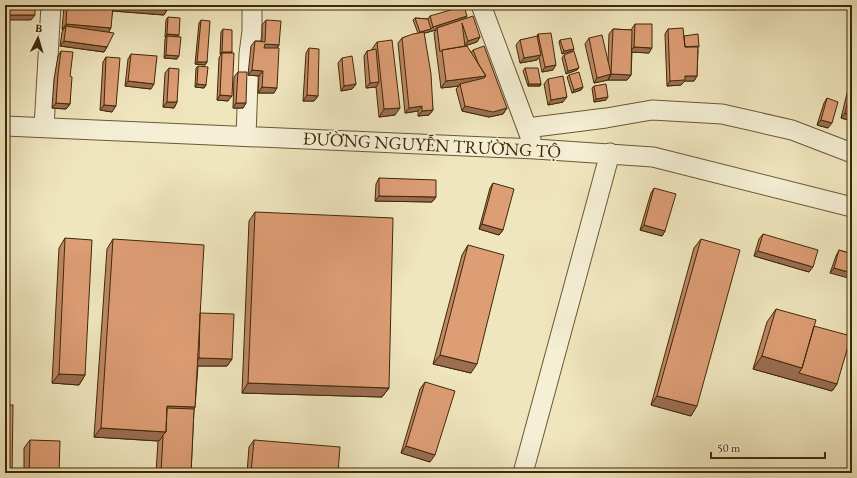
<svg xmlns="http://www.w3.org/2000/svg" width="857" height="478" viewBox="0 0 857 478" font-family="'EB Garamond',serif">
  <style>
    .lines { fill: none; stroke-linecap: round; stroke-linejoin: round }
    .minor-casing { stroke: #6a5834; stroke-width: 21 }
    .minor { stroke: #f5efd5; stroke-width: 19 }
    .wall { fill: #be8765; stroke: #3e2906 }
    .shaded-wall { fill: #9b6e52; stroke: #3e2906 }
    .building { fill: #dd9d75; stroke: #3e2906 }
    .labels { text-anchor: middle; stroke-width: 3.5; stroke-linejoin: round; paint-order: stroke }
    .street-label { font-size: 18px; fill: #3e2906; stroke: #f5efd5 }
  </style>
  <rect width="100%" height="100%" fill="#f0e6be"/>
  <filter id="stains"><feTurbulence type="fractalNoise" baseFrequency=".005" numOctaves="4"/><feColorMatrix values="0 0 0 0 .2 0 0 0 0 .09 0 0 0 0 .02 0 0 0 .5 -.17"/></filter>
  <radialGradient id="worn" r=".72"><stop offset=".6" stop-color="#630" stop-opacity="0"/><stop offset="1" stop-color="#630" stop-opacity=".3"/></radialGradient>
  <g class="lines">
    <!-- minor casing -->
    <g class="minor-casing">
      <path id="minor" d="M 481,5 L 531,139
        M 5,126 L 535,149 L 653,157 L 852,207
        M 44,127 L 51,5
        M 527,128 L 606,118 L 652,110 L 722,114 L 792,130 L 852,153
        M 246,136 L 249,54 L 252,31 L 252,5
        M 523,473 L 610,153"/>
    </g>
    <!-- minor -->
    <use href="#minor" class="minor"/>
  </g>
  <!-- wall -->
  <path class="wall" d="M 65,5 L 168,5 L 167,10 L 164,15 L 113,11 L 114,9 L 113,9 L 109,32 L 107,47 L 104,52 L 60,46 L 62,32 L 63,30 L 62,29 L 64,7 Z
    M 430,16 L 465,19 L 480,37 L 477,42 L 465,46 L 471,53 L 473,50 L 507,108 L 503,114 L 489,117 L 462,111 L 456,89 L 459,86 L 441,88 L 434,33 L 436,30 L 424,33 L 433,110 L 429,115 L 418,116 L 418,111 L 405,113 L 398,43 L 402,38 L 418,33 L 413,20 L 415,18 L 428,19 Z
    M 168,17 L 178,37 L 177,59 L 164,58 L 165,39 L 166,37 L 165,37 L 166,20 Z
    M 201,20 L 207,62 L 205,65 L 195,64 L 199,23 Z
    M 266,20 L 279,45 L 277,48 L 274,93 L 258,93 L 259,76 L 248,75 L 251,46 L 255,41 L 262,41 L 262,25 Z
    M 635,24 L 649,53 L 632,52 L 631,75 L 627,80 L 608,80 L 594,83 L 585,44 L 589,38 L 608,62 L 609,34 L 613,29 L 631,30 Z
    M 223,29 L 232,52 L 231,53 L 228,101 L 217,100 L 219,58 L 221,54 L 220,54 L 221,32 Z
    M 668,29 L 684,36 L 698,49 L 697,76 L 694,81 L 685,81 L 681,85 L 667,86 L 665,34 Z
    M 538,34 L 553,70 L 542,72 L 539,58 L 537,60 L 520,63 L 516,45 L 520,40 L 537,37 Z
    M 560,40 L 574,49 L 562,54 L 559,42 Z
    M 377,42 L 395,115 L 379,117 L 376,87 L 366,88 L 364,56 L 367,51 L 372,50 L 372,49 Z
    M 309,48 L 318,96 L 314,101 L 303,101 L 306,53 Z
    M 61,51 L 70,76 L 70,104 L 66,109 L 52,108 L 54,79 L 58,56 Z
    M 131,54 L 151,89 L 125,86 L 128,59 Z
    M 564,55 L 579,68 L 577,70 L 566,74 L 562,58 Z
    M 106,57 L 112,112 L 100,110 L 103,62 Z
    M 342,58 L 356,84 L 352,89 L 341,91 L 338,63 Z
    M 198,66 L 206,85 L 204,88 L 195,87 L 196,68 Z
    M 169,68 L 177,102 L 174,108 L 163,107 L 165,73 Z
    M 525,68 L 541,84 L 540,86 L 528,86 L 523,71 Z
    M 238,72 L 246,103 L 243,108 L 233,108 L 234,77 Z
    M 852,73 L 852,121 L 841,118 Z
    M 569,75 L 583,87 L 581,90 L 572,93 L 567,77 Z
    M 548,79 L 563,102 L 548,105 L 544,84 Z
    M 594,86 L 606,100 L 594,102 L 592,88 Z
    M 827,98 L 828,128 L 817,125 L 824,103 Z
    M 379,178 L 436,197 L 432,202 L 375,201 L 376,184 Z
    M 493,183 L 503,230 L 499,235 L 479,229 L 490,188 Z
    M 654,188 L 665,231 L 662,236 L 640,230 L 651,193 Z
    M 255,212 L 389,388 L 382,397 L 242,393 L 249,221 Z
    M 763,234 L 809,272 L 754,256 L 759,239 Z
    M 65,238 L 85,375 L 79,385 L 52,383 L 59,248 Z
    M 113,239 L 200,313 L 232,359 L 227,366 L 198,366 L 195,407 L 194,409 L 191,473 L 156,473 L 158,441 L 94,437 L 107,249 Z
    M 701,239 L 691,416 L 651,405 L 694,248 Z
    M 468,245 L 471,373 L 433,364 L 462,255 Z
    M 839,250 L 852,254 L 830,273 L 836,256 Z
    M 776,309 L 814,326 L 837,384 L 832,391 L 753,369 L 767,322 Z
    M 425,382 L 430,462 L 401,453 L 420,389 Z
    M 30,440 L 59,473 L 24,473 L 24,448 Z
    M 254,440 L 338,473 L 247,473 L 249,447 Z"/>
  <!-- shaded-wall -->
  <path class="shaded-wall" d="M 75,5 L 116,5 L 114,9 Z
    M 117,6 L 167,10 L 164,15 L 113,11 Z
    M 5,15 L 35,15 L 31,20 L 5,20 Z
    M 467,16 L 464,21 L 437,28 L 436,30 L 418,35 L 420,32 L 431,29 L 433,27 Z
    M 66,24 L 111,28 L 108,33 L 66,26 L 63,30 L 62,29 Z
    M 167,34 L 179,35 L 177,38 L 167,36 L 166,37 L 165,37 Z
    M 480,37 L 477,42 L 464,46 L 468,41 Z
    M 64,41 L 107,47 L 104,52 L 60,46 Z
    M 265,44 L 279,45 L 276,50 L 261,49 Z
    M 634,47 L 652,48 L 649,53 L 630,52 Z
    M 574,49 L 573,51 L 562,54 L 564,51 Z
    M 222,52 L 232,52 L 230,55 L 222,53 L 221,54 L 220,54 Z
    M 166,55 L 179,56 L 177,59 L 164,58 Z
    M 541,55 L 537,60 L 520,63 L 524,58 Z
    M 197,62 L 207,62 L 205,65 L 195,64 Z
    M 556,65 L 553,70 L 542,72 L 545,67 Z
    M 579,68 L 577,70 L 566,74 L 568,71 Z
    M 252,70 L 263,71 L 259,76 L 248,75 Z
    M 611,74 L 631,75 L 627,80 L 608,80 Z
    M 611,74 L 608,80 L 594,83 L 597,78 Z
    M 486,76 L 481,83 L 460,84 L 459,86 L 441,88 L 446,81 Z
    M 685,76 L 697,76 L 694,81 L 685,81 L 681,85 L 667,86 L 670,81 Z
    M 128,81 L 154,84 L 151,89 L 125,86 Z
    M 379,82 L 376,87 L 366,88 L 370,83 Z
    M 197,84 L 206,85 L 204,88 L 195,87 Z
    M 356,84 L 352,89 L 341,91 L 344,86 Z
    M 529,84 L 541,84 L 540,86 L 528,86 Z
    M 262,87 L 277,88 L 274,93 L 258,93 Z
    M 583,87 L 581,90 L 572,93 L 574,90 Z
    M 220,95 L 232,96 L 228,101 L 217,100 Z
    M 307,95 L 318,96 L 314,101 L 303,101 Z
    M 567,97 L 563,102 L 548,105 L 551,100 Z
    M 608,97 L 606,100 L 594,102 L 596,99 Z
    M 167,102 L 177,102 L 174,108 L 163,107 Z
    M 56,103 L 70,104 L 66,109 L 52,108 Z
    M 236,103 L 246,103 L 243,108 L 233,108 Z
    M 104,105 L 116,106 L 112,112 L 100,110 Z
    M 422,106 L 418,111 L 405,113 L 409,108 Z
    M 465,106 L 507,108 L 503,114 L 489,117 L 462,111 Z
    M 400,108 L 395,115 L 379,117 L 384,109 Z
    M 433,110 L 429,115 L 418,116 L 422,111 Z
    M 845,113 L 852,115 L 852,121 L 841,118 Z
    M 821,120 L 832,123 L 828,128 L 817,125 Z
    M 379,196 L 436,197 L 432,202 L 375,201 Z
    M 482,224 L 503,230 L 499,235 L 479,229 Z
    M 644,225 L 665,231 L 662,236 L 640,230 Z
    M 758,251 L 813,267 L 809,272 L 754,256 Z
    M 834,268 L 852,273 L 852,279 L 830,273 Z
    M 440,355 L 477,364 L 471,373 L 433,364 Z
    M 762,356 L 802,368 L 837,384 L 832,391 L 753,369 Z
    M 199,358 L 232,359 L 227,366 L 194,366 Z
    M 59,374 L 85,375 L 79,385 L 52,383 Z
    M 248,383 L 389,388 L 382,397 L 242,393 Z
    M 657,396 L 697,406 L 691,416 L 651,405 Z
    M 167,406 L 195,407 L 189,417 L 165,415 Z
    M 101,428 L 166,432 L 159,441 L 94,437 Z
    M 406,446 L 435,455 L 430,462 L 401,453 Z"/>
  <!-- building -->
  <path class="building" d="M 5,5 L 35,5 L 35,15 L 5,15 Z
    M 67,5 L 102,5 L 113,6 L 111,28 L 66,24 Z
    M 117,5 L 168,5 L 167,10 L 117,6 Z
    M 464,6 L 467,16 L 433,27 L 430,16 Z
    M 473,16 L 480,37 L 468,41 L 462,23 L 465,46 L 442,50 L 440,52 L 437,28 Z
    M 168,17 L 180,18 L 179,35 L 167,34 Z
    M 415,18 L 428,19 L 431,29 L 420,32 Z
    M 201,20 L 210,21 L 207,62 L 197,62 Z
    M 266,20 L 281,21 L 279,45 L 265,44 L 264,48 L 279,48 L 277,88 L 262,87 L 263,71 L 252,70 L 255,41 L 265,42 Z
    M 635,24 L 652,24 L 652,48 L 634,47 Z
    M 66,26 L 114,33 L 107,47 L 64,41 Z
    M 683,28 L 685,47 L 698,46 L 697,76 L 685,76 L 685,80 L 670,81 L 668,29 Z
    M 223,29 L 232,30 L 232,52 L 222,52 Z
    M 613,29 L 632,30 L 631,75 L 611,74 Z
    M 424,32 L 431,74 L 433,110 L 422,111 L 422,106 L 409,108 L 402,38 L 413,34 Z
    M 551,33 L 556,65 L 545,67 L 538,34 Z
    M 698,34 L 699,47 L 685,47 L 684,36 Z
    M 602,35 L 611,74 L 597,78 L 589,38 Z
    M 167,36 L 181,37 L 179,56 L 166,55 Z
    M 537,36 L 541,55 L 524,58 L 520,40 Z
    M 571,38 L 574,49 L 564,51 L 560,40 Z
    M 392,40 L 400,108 L 384,109 L 377,42 Z
    M 467,46 L 486,76 L 446,81 L 442,50 Z
    M 484,46 L 507,108 L 493,112 L 465,106 L 460,84 L 484,78 L 486,76 L 479,65 L 473,50 Z
    M 309,48 L 319,49 L 318,96 L 307,95 Z
    M 376,49 L 379,82 L 370,83 L 367,51 Z
    M 61,51 L 73,52 L 70,76 L 72,77 L 70,104 L 56,103 L 58,74 Z
    M 574,51 L 579,68 L 568,71 L 564,55 Z
    M 222,53 L 234,53 L 232,96 L 220,95 Z
    M 131,54 L 157,56 L 154,84 L 128,81 Z
    M 352,56 L 356,84 L 344,86 L 342,58 Z
    M 106,57 L 120,58 L 116,106 L 104,105 Z
    M 198,66 L 208,67 L 206,85 L 197,84 Z
    M 169,68 L 179,69 L 177,102 L 167,102 Z
    M 525,68 L 538,68 L 541,84 L 529,84 Z
    M 238,72 L 247,72 L 246,103 L 236,103 Z
    M 579,72 L 583,87 L 574,90 L 569,75 Z
    M 563,76 L 567,97 L 551,100 L 548,79 Z
    M 852,83 L 852,115 L 845,113 Z
    M 606,84 L 608,97 L 596,99 L 594,86 Z
    M 827,98 L 838,102 L 832,123 L 821,120 Z
    M 379,178 L 436,180 L 436,197 L 379,196 Z
    M 493,183 L 514,189 L 503,230 L 482,224 Z
    M 654,188 L 676,194 L 665,231 L 644,225 Z
    M 255,212 L 393,218 L 389,388 L 248,383 Z
    M 763,234 L 818,250 L 813,267 L 758,251 Z
    M 65,238 L 92,240 L 85,375 L 59,374 Z
    M 113,239 L 204,245 L 195,407 L 167,406 L 166,432 L 101,428 Z
    M 701,239 L 740,250 L 697,406 L 657,396 Z
    M 468,245 L 504,255 L 477,364 L 440,355 Z
    M 839,250 L 852,254 L 852,273 L 834,268 Z
    M 776,309 L 816,320 L 802,368 L 762,356 Z
    M 200,313 L 234,314 L 232,359 L 199,358 Z
    M 814,326 L 851,336 L 837,384 L 799,373 L 802,368 Z
    M 5,345 L 7,345 L 5,404 Z
    M 425,382 L 455,391 L 435,455 L 406,446 Z
    M 5,405 L 13,405 L 12,473 L 5,473 Z
    M 167,408 L 194,409 L 191,473 L 161,473 L 163,435 L 166,432 Z
    M 30,440 L 60,441 L 59,473 L 29,473 Z
    M 254,440 L 340,447 L 338,473 L 251,473 Z
    M 365,469 L 412,473 L 365,473 Z"/>
  <g class="labels">
    <!-- street labels -->
    <g class="street-label">
      <text transform="translate(432 145) rotate(3)" y="6">ĐƯỜNG NGUYỄN TRƯỜNG TỘ</text>
    </g>
  </g>
  <!-- margin -->
  <rect width="857" height="478" fill="none" stroke="#f0e6be" stroke-width="20"/>
  <rect x="6" y="6" width="845" height="466" fill="none" stroke="#3e2906" stroke-width="2"/>
  <rect x="10" y="10" width="837" height="458" fill="none" stroke="#3e2906"/>
  <!-- north arrow -->
  <g transform="translate(38 38) rotate(5)" stroke="#f5efd5" stroke-width="3" paint-order="stroke">
  <path d="M0-3L7 15L0 10L-7 15Z" fill="#3e2906"/>
  <text y="-6" font-size="11" font-weight="bold" text-anchor="middle" fill="#3e2906">B</text>
  </g>
  <!-- scale -->
  <path d="M711 452v6h114v-6" fill="none" stroke="#3e2906" stroke-width="2"/>
  <text x="717" y="452" font-size="12" fill="#3e2906" stroke="#f5efd5" stroke-width="3" paint-order="stroke">50 m</text>
  <rect width="100%" height="100%" filter="url(#stains)"/>
  <rect width="100%" height="100%" fill="url(#worn)"/>
</svg>
